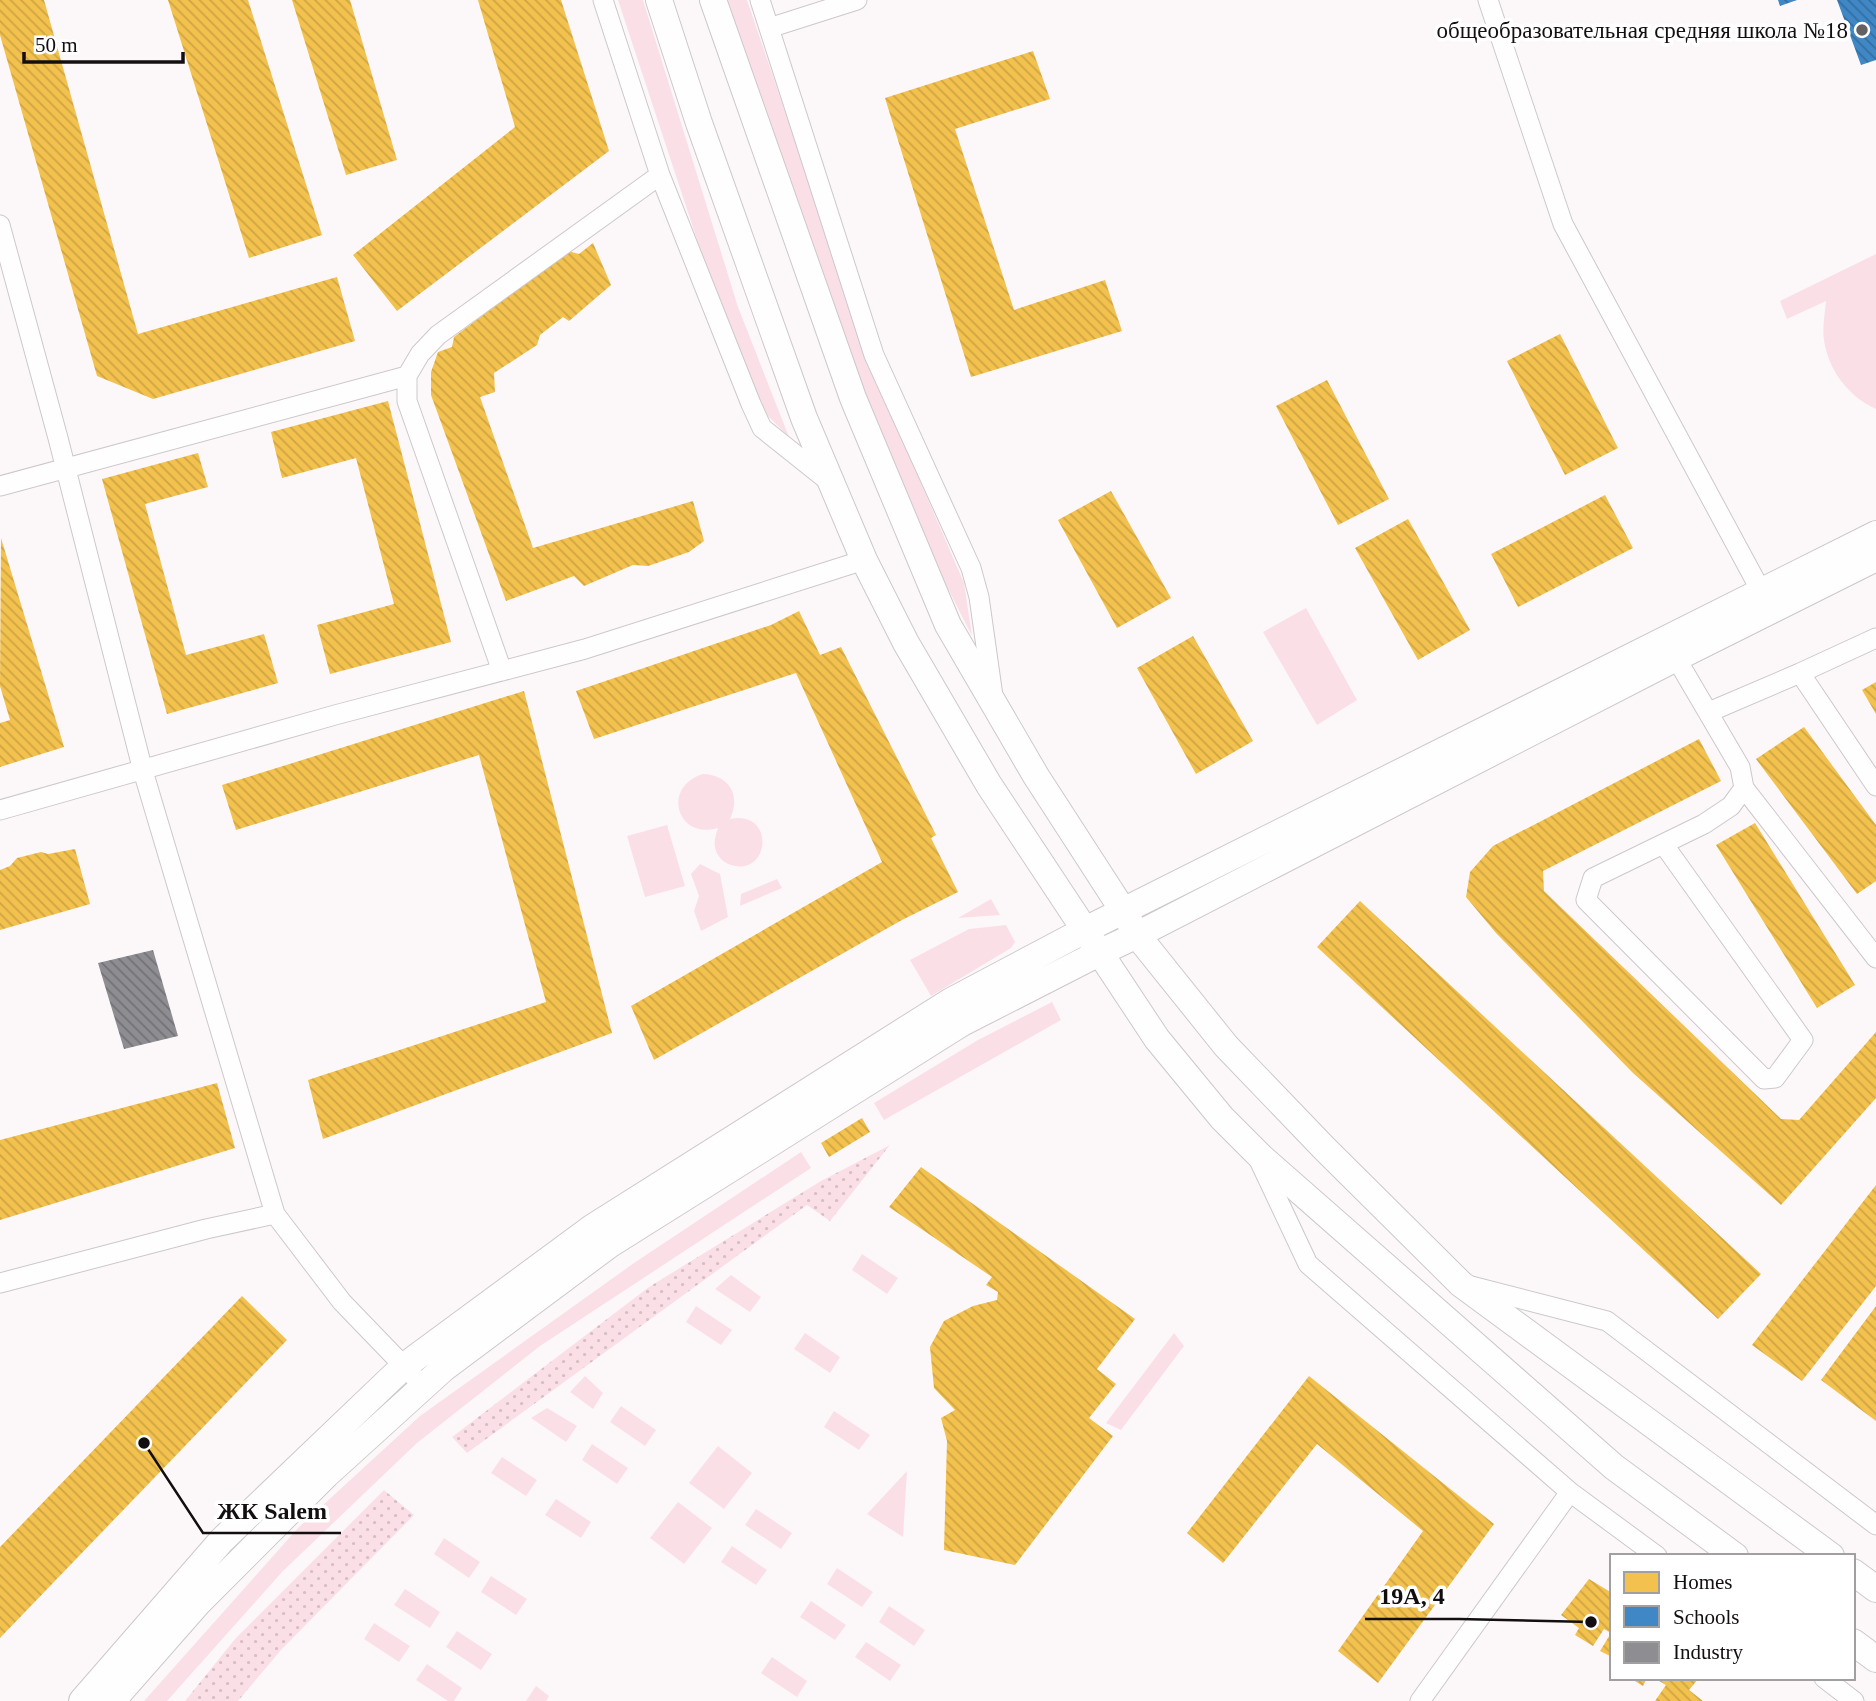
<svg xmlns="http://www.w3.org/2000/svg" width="1876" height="1701" viewBox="0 0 1876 1701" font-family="'Times New Roman',serif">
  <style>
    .green { fill: #fbdfe7 }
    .garden { fill: url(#garden-dots) }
    .homes { fill: url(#homes-back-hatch) }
    .schools { fill: url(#schools-back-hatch) }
    .industry { fill: url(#industry-back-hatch) }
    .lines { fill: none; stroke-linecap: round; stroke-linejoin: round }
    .street-casing { stroke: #cdc8ca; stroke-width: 21 }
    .secondary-casing { stroke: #cdc8ca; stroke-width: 28 }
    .street { stroke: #fffefe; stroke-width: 19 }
    .secondary { stroke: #fffefe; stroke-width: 26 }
    .poi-dot { fill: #656062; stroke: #fff; stroke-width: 2.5 }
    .labels { text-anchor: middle; stroke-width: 7; stroke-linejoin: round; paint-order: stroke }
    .poi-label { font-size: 23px; fill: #130e10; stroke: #fff; text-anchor: end }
    .leader { fill: none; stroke: #130e10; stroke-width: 2.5 }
    .callout-dot { fill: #130e10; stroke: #fff; stroke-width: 2.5 }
    .callout-label { font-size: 24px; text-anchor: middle; font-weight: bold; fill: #130e10; stroke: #fff; stroke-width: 7; stroke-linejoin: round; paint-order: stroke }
  </style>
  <defs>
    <pattern id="garden-dots" width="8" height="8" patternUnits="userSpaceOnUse" patternTransform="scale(1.75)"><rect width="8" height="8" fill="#fbdfe7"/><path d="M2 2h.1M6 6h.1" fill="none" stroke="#d6bec5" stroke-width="1.8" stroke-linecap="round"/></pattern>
    <pattern id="homes-back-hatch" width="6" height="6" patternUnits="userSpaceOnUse" patternTransform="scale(1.75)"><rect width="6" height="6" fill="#f2c14e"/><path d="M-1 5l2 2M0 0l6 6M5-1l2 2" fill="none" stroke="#cfa543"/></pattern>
    <pattern id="schools-back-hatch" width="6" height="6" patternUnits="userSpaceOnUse" patternTransform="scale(1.75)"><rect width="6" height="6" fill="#3f88c5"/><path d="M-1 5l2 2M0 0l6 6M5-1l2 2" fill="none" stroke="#346e9f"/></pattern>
    <pattern id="industry-back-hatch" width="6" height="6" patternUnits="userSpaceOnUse" patternTransform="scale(1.75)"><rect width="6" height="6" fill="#8d8d92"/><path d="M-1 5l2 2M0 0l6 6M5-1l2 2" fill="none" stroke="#727276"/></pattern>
  </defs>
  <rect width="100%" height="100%" fill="#fcf8fa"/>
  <!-- green -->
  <path class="green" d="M 618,0 L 643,0 L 738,307 L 789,437 L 759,407 L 708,273 Z
    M 726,0 L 747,0 L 876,379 L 964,583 L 972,636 L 927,547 L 861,400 Z
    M 1876,254 L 1876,409 C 1849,397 1828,370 1824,340 C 1822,328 1825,313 1826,301 L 1787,319 L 1780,301 Z
    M 1306,608 L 1357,700 L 1317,725 L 1263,632 Z
    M 703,774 C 730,775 741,796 730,819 C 774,810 771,872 735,866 C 730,865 725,863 721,859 C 712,849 714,839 718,828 C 677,840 661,787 703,774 Z
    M 667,825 L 685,886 L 645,897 L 627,836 Z
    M 700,864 L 720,874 L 728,917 L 701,931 L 694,911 L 699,896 L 691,874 Z
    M 777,879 L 782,888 L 740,906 L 741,894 Z
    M 991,899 L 1000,915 L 958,918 Z
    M 1006,925 L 1015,942 L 1011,948 L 931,996 L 910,960 L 969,929 Z
    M 1052,1002 L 1061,1020 L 884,1120 L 874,1103 L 978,1040 Z
    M 801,1152 L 811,1168 L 540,1346 L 417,1443 L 282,1572 L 167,1701 L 144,1701 L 298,1528 L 420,1416 L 634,1263 Z
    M 862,1254 L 898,1278 L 887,1294 L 852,1270 Z
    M 731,1275 L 761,1297 L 750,1312 L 715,1289 Z
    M 696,1306 L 732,1330 L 721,1345 L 686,1322 Z
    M 805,1333 L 840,1357 L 830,1373 L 794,1349 Z
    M 1174,1333 L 1184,1346 L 1121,1430 L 1106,1423 Z
    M 585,1376 L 603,1393 L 593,1409 L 570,1392 Z
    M 621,1406 L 656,1430 L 645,1446 L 610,1422 Z
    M 547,1408 L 577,1426 L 566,1442 L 531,1418 Z
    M 834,1411 L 870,1435 L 859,1450 L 824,1427 Z
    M 592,1444 L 628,1468 L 617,1484 L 582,1460 Z
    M 718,1446 L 752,1473 L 724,1509 L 689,1483 Z
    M 502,1457 L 537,1480 L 526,1496 L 491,1473 Z
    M 907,1471 L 903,1537 L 867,1514 Z
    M 556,1499 L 591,1522 L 581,1538 L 545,1515 Z
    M 678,1502 L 712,1528 L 684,1564 L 650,1538 Z
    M 756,1509 L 792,1533 L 781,1549 L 745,1525 Z
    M 444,1538 L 480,1562 L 469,1578 L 434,1554 Z
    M 732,1546 L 767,1570 L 756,1585 L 721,1562 Z
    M 837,1568 L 873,1592 L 862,1607 L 827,1584 Z
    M 491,1576 L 527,1599 L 516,1615 L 481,1592 Z
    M 405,1589 L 440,1612 L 430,1628 L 394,1605 Z
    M 811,1601 L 846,1625 L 835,1640 L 800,1617 Z
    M 889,1606 L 925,1630 L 914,1646 L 879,1622 Z
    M 374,1623 L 410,1646 L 399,1662 L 364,1639 Z
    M 457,1631 L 492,1654 L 481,1670 L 446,1647 Z
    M 866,1642 L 901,1665 L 890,1681 L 855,1657 Z
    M 772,1657 L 807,1681 L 797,1697 L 761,1673 Z
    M 427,1664 L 462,1688 L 454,1701 L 448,1701 L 416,1680 Z
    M 536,1686 L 549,1696 L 546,1701 L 526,1701 Z"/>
  <!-- garden -->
  <path class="garden" d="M 890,1145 L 830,1221 L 807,1205 L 467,1453 L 452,1437 L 649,1287 L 821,1181 Z
    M 384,1490 L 414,1515 L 281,1650 L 238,1701 L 185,1701 L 235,1639 Z"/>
  <!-- homes -->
  <path class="homes" d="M 0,0 L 44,0 L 138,334 L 337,277 L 355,341 L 153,399 L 97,376 L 0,35 Z
    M 168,0 L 248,0 L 322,235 L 249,258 Z
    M 292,0 L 350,0 L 397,160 L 346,175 Z
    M 478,0 L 561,0 L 609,151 L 397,311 L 353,255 L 515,127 Z
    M 1033,51 L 1050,99 L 955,129 L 1014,310 L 1105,280 L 1122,331 L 971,377 L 885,98 Z
    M 593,243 L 611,285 L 569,321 L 563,317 L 540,335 L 537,345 L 494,373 L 495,392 L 480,397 L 533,548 L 693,501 L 704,541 L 689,552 L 648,566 L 633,565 L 584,586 L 574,576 L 506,601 L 431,395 L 431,372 L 438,352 L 452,347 L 454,337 L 568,251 L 579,254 Z
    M 1560,334 L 1618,448 L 1565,475 L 1507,361 Z
    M 1327,380 L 1389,499 L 1338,525 L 1276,406 Z
    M 388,401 L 451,642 L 330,674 L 317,625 L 394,604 L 356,458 L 282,478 L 271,432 Z
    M 198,453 L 208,487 L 145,504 L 186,655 L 264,634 L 278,683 L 167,714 L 102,479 Z
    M 1111,491 L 1171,598 L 1117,628 L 1058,520 Z
    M 1605,495 L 1633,548 L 1518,607 L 1491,554 Z
    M 1408,519 L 1470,630 L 1418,660 L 1355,548 Z
    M 1,538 L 64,747 L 0,767 L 0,723 L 10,720 L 0,686 Z
    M 799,611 L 820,655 L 841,647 L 936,835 L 931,838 L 958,892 L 902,920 L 654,1060 L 631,1006 L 882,862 L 796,673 L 594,739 L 576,691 L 771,625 Z
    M 1193,636 L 1253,741 L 1196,774 L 1137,668 Z
    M 1876,682 L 1876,714 L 1862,690 Z
    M 524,691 L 612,1033 L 323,1139 L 308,1080 L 546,1002 L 479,755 L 236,830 L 222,785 Z
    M 1804,727 L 1876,825 L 1876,881 L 1857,894 L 1756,759 Z
    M 1699,739 L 1721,781 L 1543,871 L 1544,891 L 1781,1119 L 1799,1120 L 1876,1032 L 1876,1098 L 1781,1205 L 1633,1073 L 1496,933 L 1466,897 L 1470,872 L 1493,846 Z
    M 1755,823 L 1855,985 L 1817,1008 L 1716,845 Z
    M 75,849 L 90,904 L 0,930 L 0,870 L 10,866 L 17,858 L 41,852 L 48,854 Z
    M 1360,901 L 1761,1274 L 1718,1319 L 1317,947 Z
    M 217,1083 L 235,1148 L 0,1220 L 0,1140 Z
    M 862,1118 L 870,1132 L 829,1157 L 821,1143 Z
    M 921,1167 L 1135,1319 L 1097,1369 L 1116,1384 L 1089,1418 L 1113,1436 L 1015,1565 L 944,1550 L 947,1441 L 941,1418 L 955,1410 L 934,1388 L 930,1347 L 944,1321 L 973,1306 L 997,1300 L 998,1292 L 986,1285 L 992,1277 L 889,1207 Z
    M 1876,1185 L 1876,1286 L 1802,1381 L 1752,1345 Z
    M 242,1296 L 287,1340 L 0,1638 L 0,1547 Z
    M 1876,1306 L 1876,1421 L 1821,1380 Z
    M 1309,1376 L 1494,1524 L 1378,1683 L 1338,1651 L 1423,1531 L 1317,1444 L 1223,1563 L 1187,1533 Z
    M 1589,1579 L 1612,1593 L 1612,1657 L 1600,1651 L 1611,1633 L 1604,1629 L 1593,1646 L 1575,1635 L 1579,1628 L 1561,1615 Z
    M 1630,1678 L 1647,1678 L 1643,1686 Z
    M 1654,1678 L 1699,1678 L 1689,1690 L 1703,1701 L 1655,1701 L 1666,1685 Z"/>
  <!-- schools -->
  <path class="schools" d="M 1778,0 L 1797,0 L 1780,6 Z
    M 1837,0 L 1876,0 L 1876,60 L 1861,65 Z"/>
  <!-- industry -->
  <path class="industry" d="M 153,950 L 178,1036 L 124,1049 L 98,963 Z"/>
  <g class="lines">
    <!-- street casing -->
    <g class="street-casing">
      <path id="street" d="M 603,0 L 660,175 L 751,404 L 762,428 L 831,483
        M 760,0 L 874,355 L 971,568 L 979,597 L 993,696
        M 1488,0 L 1563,224 L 1761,591
        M 769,28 L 857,0
        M 0,225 L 58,438 L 143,771 L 275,1214
        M 0,486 L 407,376
        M 1876,638 L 1800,673 L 1876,786
        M 1676,658 L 1740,767 L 1744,788 L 1876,958
        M 502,671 L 407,401 L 407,376 L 420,354 L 438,335 L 660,175
        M 1709,712 L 1800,673
        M 0,810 L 335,715 L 585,649 L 864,560
        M 1664,845 L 1803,1040 L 1775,1078 L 1764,1079 L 1586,900 L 1593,878 L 1704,824 L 1731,806 L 1744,788
        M 1258,1158 L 1308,1264 L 1570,1492 L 1657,1556
        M 0,1283 L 206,1229 L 275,1214 L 342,1302 L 424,1387
        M 1471,1286 L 1607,1321 L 1876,1525
        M 1824,1678 L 1854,1701
        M 1420,1701 L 1570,1492"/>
    </g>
    <!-- secondary casing -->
    <g class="secondary-casing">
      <path id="secondary" d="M 659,0 L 699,123 L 804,418 L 864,560 L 906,643 L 989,785 L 1157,1039 L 1222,1118 L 1260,1156 L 1614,1467 L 1735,1556
        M 713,0 L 853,398 L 948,625 L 1036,776 L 1124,912 L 1137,935 L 1226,1046 L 1324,1148 L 1461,1284 L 1831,1556
        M 1853,1572 L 1876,1589
        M 1853,1642 L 1876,1659
        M 82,1701 L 222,1540 L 403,1367 L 593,1227 L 951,1001 L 1085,930 L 1876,534
        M 112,1701 L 199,1602 L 326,1475 L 444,1368 L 609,1245 L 962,1023 L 1101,952 L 1137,935 L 1676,658 L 1876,558"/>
    </g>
    <!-- street -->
    <use href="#street" class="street"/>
    <!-- secondary -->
    <use href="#secondary" class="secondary"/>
  </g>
  <!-- markers -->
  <circle class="poi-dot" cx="1862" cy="30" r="7"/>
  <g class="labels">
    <!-- poi labels -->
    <g class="poi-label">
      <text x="1848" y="38">общеобразовательная средняя школа №18</text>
    </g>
  </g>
  <!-- callouts -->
  <path class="leader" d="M144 1443L203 1533H341M1591 1622L1459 1619H1365"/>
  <g class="callout-dot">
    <circle cx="144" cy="1443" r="7"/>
    <circle cx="1591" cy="1622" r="7"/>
  </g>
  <g class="callout-label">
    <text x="272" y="1519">ЖК Salem</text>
    <text x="1412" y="1604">19А, 4</text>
  </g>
  <!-- legend -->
  <rect x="1610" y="1554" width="245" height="126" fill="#ffffff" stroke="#a19f9f" stroke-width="2"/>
  <rect x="1624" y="1572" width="35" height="21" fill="#f2c14e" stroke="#a19f9f" stroke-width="2"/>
  <text x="1673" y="1589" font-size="21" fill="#130e10">Homes</text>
  <rect x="1624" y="1606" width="35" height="21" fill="#3f88c5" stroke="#a19f9f" stroke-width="2"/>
  <text x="1673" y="1624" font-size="21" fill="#130e10">Schools</text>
  <rect x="1624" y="1642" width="35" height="21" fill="#8d8d92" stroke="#a19f9f" stroke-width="2"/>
  <text x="1673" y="1659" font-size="21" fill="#130e10">Industry</text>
  <!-- scale -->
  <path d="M24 52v10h159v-10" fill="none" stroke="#130e10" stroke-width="3.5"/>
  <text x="35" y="52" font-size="21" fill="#130e10" stroke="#ffffff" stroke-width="5" paint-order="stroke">50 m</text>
</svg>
